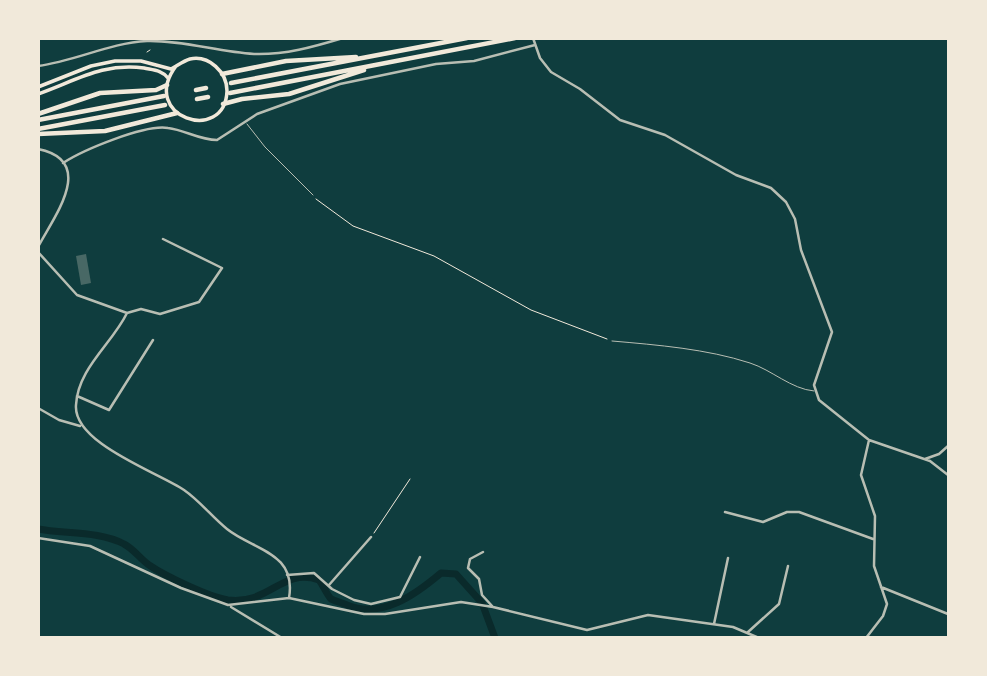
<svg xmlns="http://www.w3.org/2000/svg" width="987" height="676" viewBox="0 0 987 676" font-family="Figtree,sans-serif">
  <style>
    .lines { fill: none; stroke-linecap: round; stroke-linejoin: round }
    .river { stroke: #0a2a2b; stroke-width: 7 }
    .building { fill: #486865 }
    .path { stroke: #f1e9da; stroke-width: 1 }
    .service { stroke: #b8beb3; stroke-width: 1 }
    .minor { stroke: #b8beb3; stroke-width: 2.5 }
    .tertiary { stroke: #b8beb3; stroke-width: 2.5 }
    .secondary { stroke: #f1e9da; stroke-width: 3.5 }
    .motorway { stroke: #f1e9da; stroke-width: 4.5 }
  </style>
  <rect width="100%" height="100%" fill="#0f3d3e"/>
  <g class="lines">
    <!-- river -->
    <path class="river" d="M 38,529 C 65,534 100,531 124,544 C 134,549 140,559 149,565 C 165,576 209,597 228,600 C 270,605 282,567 319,580 C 323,585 327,595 331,599 C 335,601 343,603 347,605 C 382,619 415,595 441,573 L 456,574 L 482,603 L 495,638"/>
  </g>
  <!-- building -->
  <path class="building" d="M 86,254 L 91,283 L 81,285 L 76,256 Z"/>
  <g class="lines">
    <!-- path -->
    <path class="path" d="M 147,52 L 150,50
      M 316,199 L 353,226 L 434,256 L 531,310 L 607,339
      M 374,533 L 410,479"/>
    <!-- service -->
    <path class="service" d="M 247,124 L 265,147 L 313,195
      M 612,341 C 658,345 707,349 750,363 C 772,370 791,389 814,391"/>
    <!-- minor -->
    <path class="minor" d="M 533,38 L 540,58 L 551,72 L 580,89 L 620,120 L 665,135 L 736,175 L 771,188 L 786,202 L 795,219 L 801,250 L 832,332 L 814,385 L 819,400 L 869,440 L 930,461 L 948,475
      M 38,149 C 98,161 53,218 38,247
      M 63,163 C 83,150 145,124 168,128 C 185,130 199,140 217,140 L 257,114 L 340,84 L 436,64 L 474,61 L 535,45
      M 38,252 L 77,295 L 127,313 L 141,309 L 160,314 L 199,302 L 222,268 L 163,239
      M 127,313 C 112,344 78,368 76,405 C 73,443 157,472 184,490 C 200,501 212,517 227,529 C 253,550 297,552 289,598
      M 77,396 L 109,410 L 153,340
      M 38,408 L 59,420 L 80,426
      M 925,459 L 939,454 L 948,446
      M 725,512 L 763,522 L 787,512 L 799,512 L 873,539
      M 38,538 L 90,546 L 181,588 L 228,605 L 289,598 L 364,614 L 385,614 L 461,602 L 493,607 L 587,630 L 648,615 L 733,627 L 759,638
      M 483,552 L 470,559 L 468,568 L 479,579 L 482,595 L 493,607
      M 287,575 L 314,573 L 332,589 L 354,600 L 371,604 L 400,597 L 420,557
      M 329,585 L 371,537
      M 881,587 L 948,614
      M 231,607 L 282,638
      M 714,624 L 728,558
      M 748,632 L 779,604 L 788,566
      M 866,638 L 883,616 L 887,604 L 874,566 L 875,516 L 861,475 L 869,440"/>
    <!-- tertiary -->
    <path class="tertiary" d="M 38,66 C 76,61 109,43 147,41 C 183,40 218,52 254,54 C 285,55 313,47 343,38"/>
    <!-- secondary -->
    <path class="secondary" d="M 38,87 L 91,66 L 115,61 L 141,61 L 171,69 C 177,66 183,61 190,59 C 209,55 227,72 227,91 C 225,145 138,117 176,66
      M 38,94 C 75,81 104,62 144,68 C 153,70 162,70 168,78"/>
    <!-- motorway -->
    <path class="motorway" d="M 222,74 L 286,61 L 356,57
      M 231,83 L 467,38
      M 196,90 L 206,88
      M 230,93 L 515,38
      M 197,99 L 208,97
      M 223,104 L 242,99 L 289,94 L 364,70
      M 38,114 L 100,93 L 156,90 L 167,85
      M 38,120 L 164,96
      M 38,129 L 165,105
      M 38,134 L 105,131 L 177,113"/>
  </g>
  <!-- border -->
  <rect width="987" height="676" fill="none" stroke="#f1e9da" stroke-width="80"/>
</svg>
